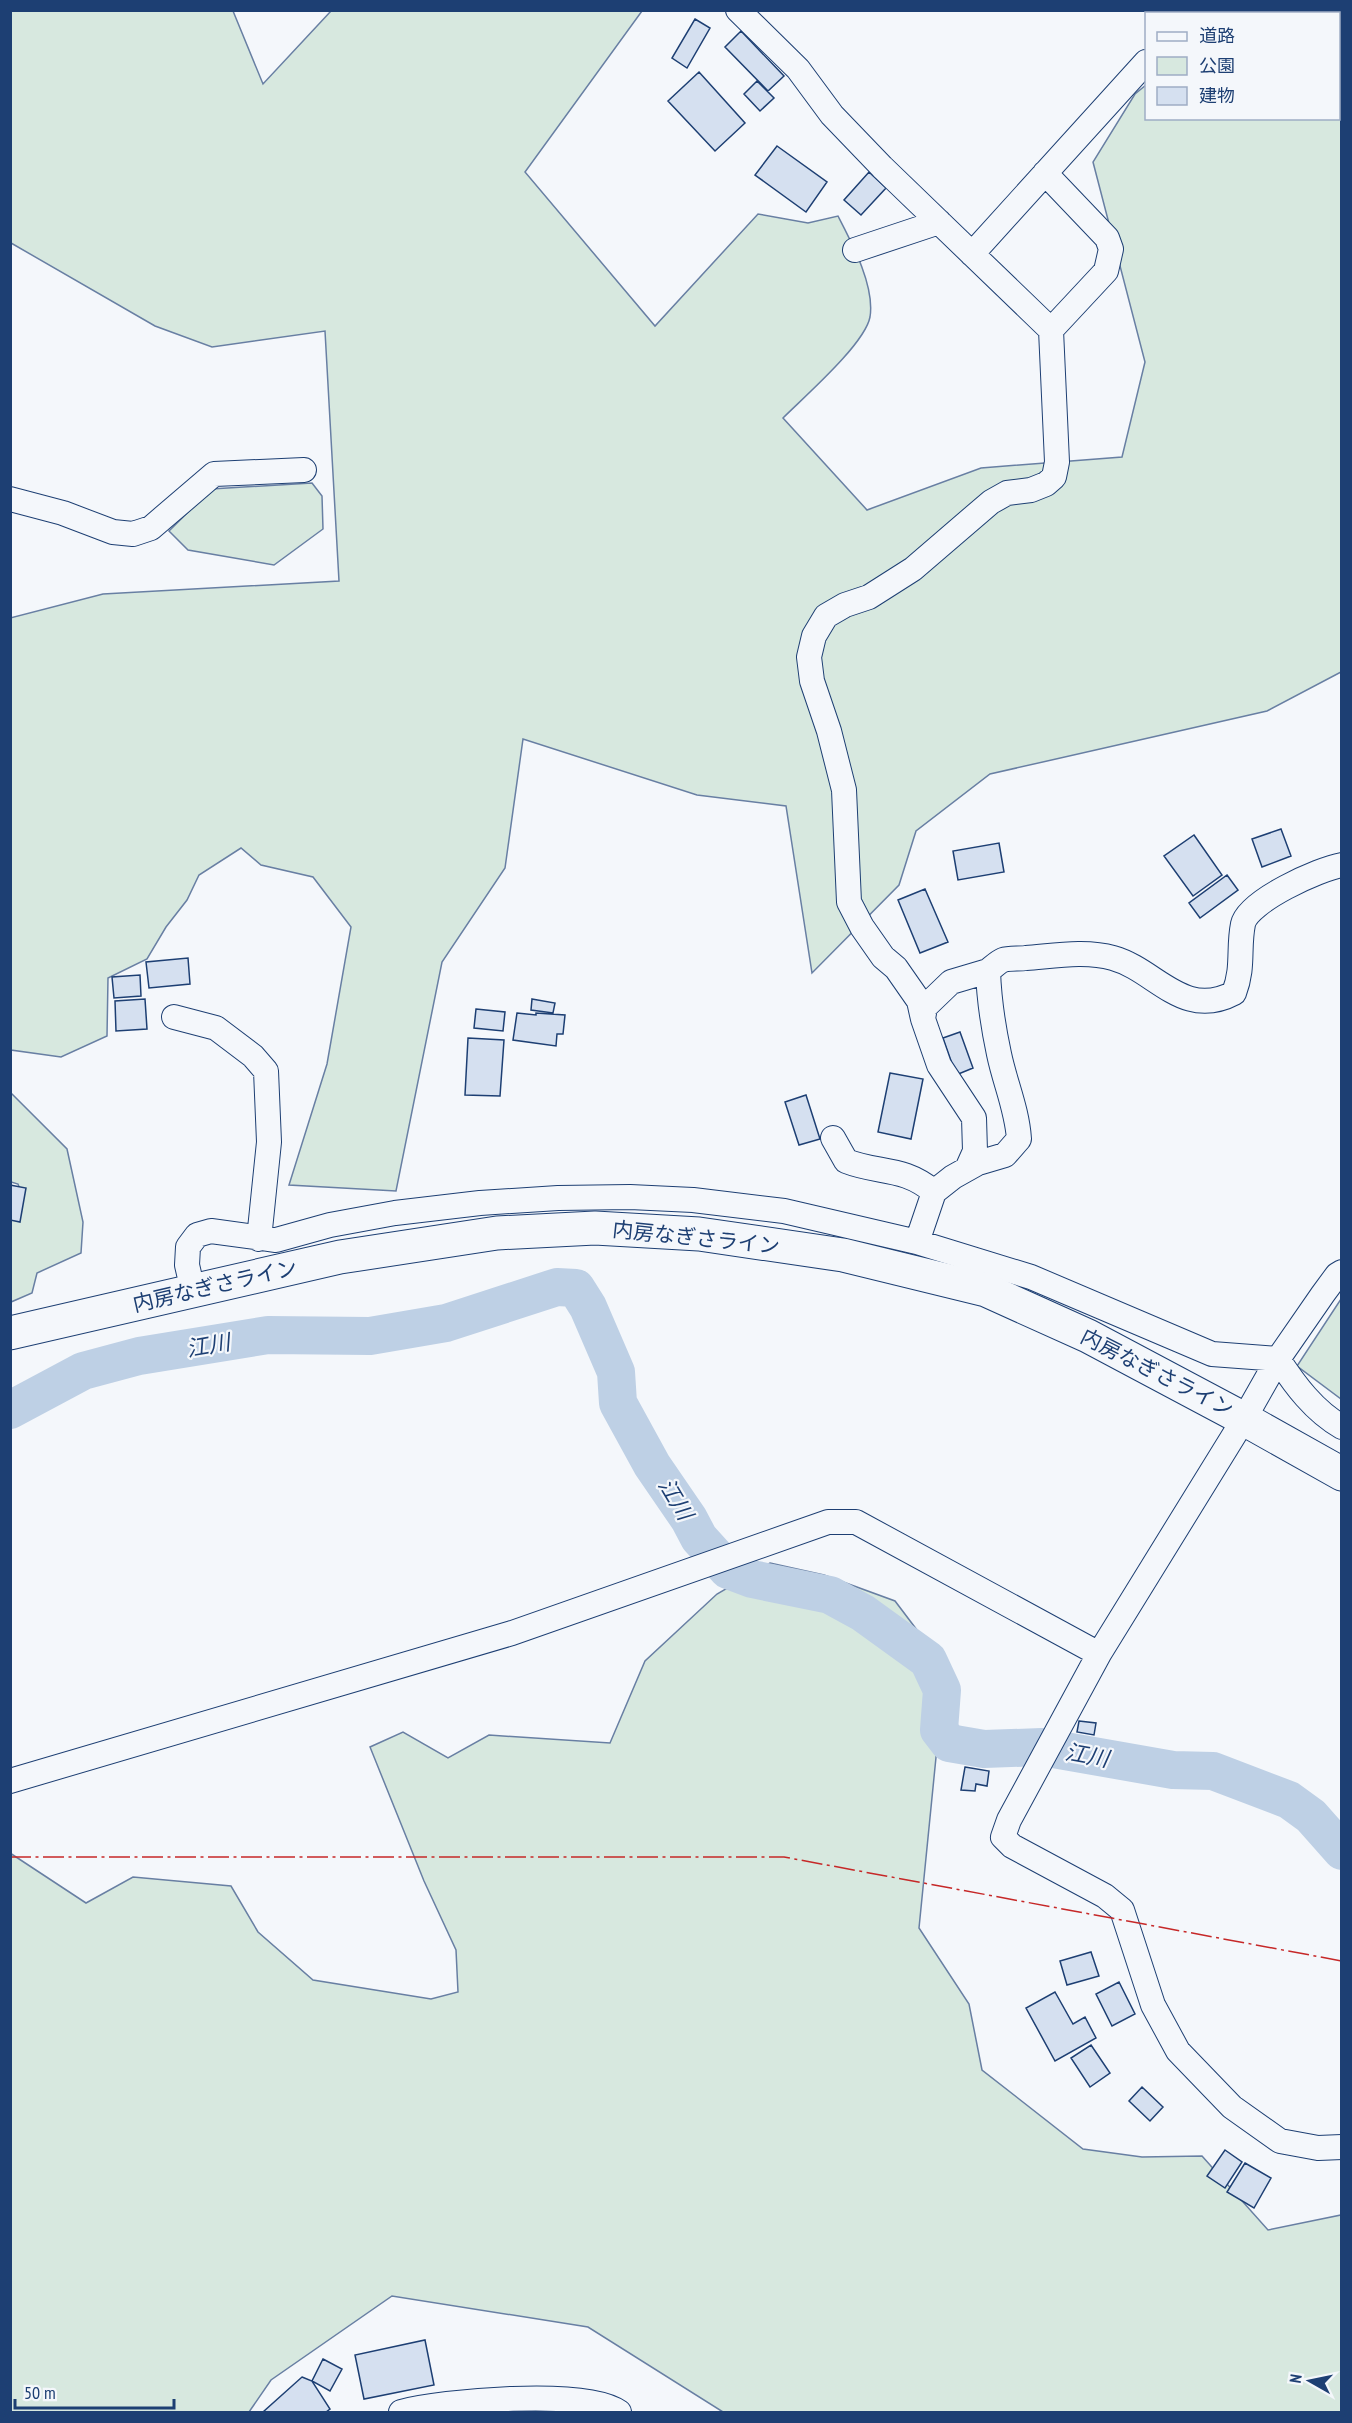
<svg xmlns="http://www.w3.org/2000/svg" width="1352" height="2423" viewBox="0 0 1352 2423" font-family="'PT Sans Narrow','Noto Sans JP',sans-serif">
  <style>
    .green { fill: #d7e8df; stroke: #687fa3; stroke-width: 1.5 }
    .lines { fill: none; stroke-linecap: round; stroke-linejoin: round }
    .river { stroke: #bed0e5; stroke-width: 38 }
    .building { fill: #d5e0f0; stroke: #1d3f73; stroke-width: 1.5 }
    .minor-casing { stroke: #1d3f73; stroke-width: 26 }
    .highway-casing { stroke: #1d3f73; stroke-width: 35 }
    .minor { stroke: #f4f7fb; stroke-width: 24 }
    .highway { stroke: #f4f7fb; stroke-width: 33 }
    .power { stroke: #c62828; stroke-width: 1.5; stroke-dasharray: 21 4.5 3 4.5; stroke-linecap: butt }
    .labels { text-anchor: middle; stroke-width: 4.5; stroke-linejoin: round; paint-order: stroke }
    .street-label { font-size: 21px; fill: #1d3f73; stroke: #f4f7fb }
    .water-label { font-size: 22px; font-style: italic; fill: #1d3f73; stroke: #f4f7fb }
  </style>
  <rect width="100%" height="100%" fill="#f4f7fb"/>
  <!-- green -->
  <path class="green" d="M 11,11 L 233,11 L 263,84 L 331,11 L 642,11 L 525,172 L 655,326 L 758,214 L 808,223 L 838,216 C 852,243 875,286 870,317 C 865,344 804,397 783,418 L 867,510 L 981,468 L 1122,457 L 1145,362 L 1093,162 L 1135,94 L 1146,85 L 1146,118 L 1338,118 L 1338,14 L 1199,14 L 1199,11 L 1341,11 L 1341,672 L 1267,711 L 990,774 L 916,831 L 899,885 L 812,973 L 786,806 L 697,795 L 523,739 L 505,868 L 442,962 L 396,1191 L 289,1185 L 327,1064 L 351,927 L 313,877 L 261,865 L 241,848 L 199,875 L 187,900 L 166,927 L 147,959 L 108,978 L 107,1036 L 61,1057 L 11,1050 L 10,618 L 103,594 L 339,581 L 325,331 L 212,347 L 155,326 L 11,243 Z
    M 312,483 L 322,496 L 323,529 L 274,565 L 188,550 L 169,531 L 211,489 Z
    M 10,1092 L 67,1149 L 83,1222 L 81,1253 L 37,1273 L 32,1293 L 11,1302 L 11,1217 L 21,1192 L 18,1184 L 11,1182 Z
    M 1341,1299 L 1341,1399 L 1297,1366 Z
    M 770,1563 L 824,1575 L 895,1601 L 945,1667 L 919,1928 L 969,2004 L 982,2070 L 1083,2149 L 1142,2157 L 1202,2156 L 1268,2230 L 1341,2215 L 1341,2412 L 723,2412 L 588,2327 L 392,2296 L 271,2380 L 249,2412 L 11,2412 L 10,1853 L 86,1903 L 133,1877 L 231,1886 L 258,1932 L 313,1980 L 431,1999 L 458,1992 L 456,1950 L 424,1881 L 370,1747 L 403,1732 L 448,1758 L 489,1735 L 610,1743 L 645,1661 L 717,1594 Z"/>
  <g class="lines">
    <!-- river -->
    <path class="river" d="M 10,1410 L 83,1371 L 139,1356 L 268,1335 L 370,1336 L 446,1323 L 557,1287 L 576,1288 L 588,1307 L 616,1372 L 618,1403 L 652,1465 L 689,1519 L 699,1538 L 728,1570 L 752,1579 L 830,1595 L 863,1613 L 928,1660 L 942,1690 L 939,1730 L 949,1743 L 984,1749 L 1042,1747 L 1173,1770 L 1213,1771 L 1289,1800 L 1311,1816 L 1342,1851"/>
  </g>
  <!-- building -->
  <path class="building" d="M 695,19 L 710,28 L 687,68 L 672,58 Z
    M 741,31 L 784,76 L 768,91 L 725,47 Z
    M 699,72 L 745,123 L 715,151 L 668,101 Z
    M 757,81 L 774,98 L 760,111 L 744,94 Z
    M 777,146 L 827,182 L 806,212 L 755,175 Z
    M 869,172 L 886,188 L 861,215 L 844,200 Z
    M 1281,829 L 1291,856 L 1262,867 L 1252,839 Z
    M 1194,835 L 1222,875 L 1193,896 L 1164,856 Z
    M 999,843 L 1004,872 L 958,880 L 953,851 Z
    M 1227,875 L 1238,890 L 1200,918 L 1189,903 Z
    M 925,889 L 948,942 L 920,953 L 898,900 Z
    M 188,958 L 190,984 L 149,988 L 146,962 Z
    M 140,975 L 141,996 L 114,998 L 112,977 Z
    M 145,999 L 147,1029 L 116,1031 L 115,1001 Z
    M 532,999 L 555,1003 L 553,1013 L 531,1010 Z
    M 476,1009 L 505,1012 L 503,1031 L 474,1028 Z
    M 517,1013 L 536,1015 L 536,1013 L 565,1015 L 563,1034 L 557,1034 L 556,1046 L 513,1040 Z
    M 960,1032 L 973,1068 L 956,1075 L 943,1038 Z
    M 468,1038 L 504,1040 L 500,1096 L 465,1095 Z
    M 890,1073 L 923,1079 L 911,1139 L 878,1132 Z
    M 806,1095 L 820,1139 L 799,1145 L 785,1102 Z
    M 10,1185 L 26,1188 L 20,1222 L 10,1220 Z
    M 1079,1721 L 1096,1723 L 1094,1735 L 1077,1732 Z
    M 965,1767 L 989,1771 L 987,1786 L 976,1784 L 975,1791 L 961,1790 Z
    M 1091,1952 L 1099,1976 L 1067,1985 L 1060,1961 Z
    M 1119,1982 L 1135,2014 L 1112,2026 L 1096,1994 Z
    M 1055,1992 L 1073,2024 L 1085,2017 L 1096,2038 L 1055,2061 L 1026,2008 Z
    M 1091,2045 L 1110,2073 L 1090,2087 L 1071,2058 Z
    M 1142,2087 L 1163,2107 L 1150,2121 L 1129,2101 Z
    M 1225,2150 L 1242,2162 L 1225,2188 L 1207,2176 Z
    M 1245,2163 L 1271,2178 L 1254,2208 L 1227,2192 Z
    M 425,2340 L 434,2385 L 364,2399 L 355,2355 Z
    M 323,2359 L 342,2369 L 330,2391 L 312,2381 Z
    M 302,2377 L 312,2381 L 330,2409 L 326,2412 L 263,2412 Z"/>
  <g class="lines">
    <!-- minor casing -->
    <g class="minor-casing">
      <path id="minor" d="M 738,10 L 798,69 L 832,115 L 882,167 L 1051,330 L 1057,462 L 1054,477 L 1046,484 L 1031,490 L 1007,493 L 991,502 L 913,569 L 869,597 L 845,605 L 826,616 L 814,636 L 809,657 L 812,681 L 829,731 L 844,790 L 849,902 L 862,927 L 883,957 L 896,968 L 919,1001 L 923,1019
        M 1179,14 L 1179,10
        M 1045,173 L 1107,238 L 1111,249 L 1106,271 L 1051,330
        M 855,250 L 939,222
        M 972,254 L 1146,62
        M 10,499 L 63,513 L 113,532 L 133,534 L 151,528 L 214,474 L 304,470
        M 174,1017 L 216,1028 L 253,1056 L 266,1071 L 269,1142 L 259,1239
        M 833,1138 L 846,1161 C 879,1174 903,1166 934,1192
        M 967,1169 L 975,1151 L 974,1118 L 939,1065 L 923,1019 L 925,1007 L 951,982 L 988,971
        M 917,1242 L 934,1192 L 953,1177 L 978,1163 L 1005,1155 L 1019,1139 C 1017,1109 1005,1083 999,1054 C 993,1026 989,999 988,971 C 992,968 998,962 1003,960 C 1009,958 1019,959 1026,958 C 1053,956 1086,950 1113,958 C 1156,970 1183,1020 1234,993 C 1244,967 1238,949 1243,924 C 1248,901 1319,869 1342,865
        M 1342,1272 L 1337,1275 L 1323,1294 L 1278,1359 L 1244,1419 L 1099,1654 L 1009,1820 L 1003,1837 L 1012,1846 L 1105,1896 L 1122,1910 L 1153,2005 L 1178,2051 L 1232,2107 L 1280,2141 L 1318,2148 L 1342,2147
        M 193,1291 L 187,1265 L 188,1247 L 197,1235 L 211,1231 L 276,1240 L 330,1225 L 395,1213 L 480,1203 L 558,1198 L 630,1197 L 693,1200 L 784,1211 L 917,1242 L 1031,1277 L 1212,1354 L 1278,1359 C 1295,1385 1314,1411 1342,1427
        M 10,1781 L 512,1633 L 828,1522 L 856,1522 L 1099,1654
        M 401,2412 C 441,2401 586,2388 619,2412"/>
    </g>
    <!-- highway casing -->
    <g class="highway-casing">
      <path id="highway" d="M 10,1333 L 340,1257 L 497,1233 L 595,1228 L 699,1234 L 843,1255 L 986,1290 L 1088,1336 L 1244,1419 L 1342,1474"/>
    </g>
    <!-- minor -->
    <use href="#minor" class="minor"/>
    <!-- highway -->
    <use href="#highway" class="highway"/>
    <!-- power -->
    <path class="power" d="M 10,1857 L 784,1857 L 1342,1961"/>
  </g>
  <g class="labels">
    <!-- street labels -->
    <g class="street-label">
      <text transform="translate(696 1238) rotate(6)" y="7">内房なぎさライン</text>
      <text transform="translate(215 1286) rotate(-13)" y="7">内房なぎさライン</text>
      <text transform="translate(1157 1373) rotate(27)" y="7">内房なぎさライン</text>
    </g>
    <!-- water labels -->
    <g class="water-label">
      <text transform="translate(208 1345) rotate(-10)" y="8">江川</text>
      <text transform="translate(676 1499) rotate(59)" y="8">江川</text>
      <text transform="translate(1087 1755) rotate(10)" y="8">江川</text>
    </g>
  </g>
  <!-- border -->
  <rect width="1352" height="2423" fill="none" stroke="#1d3f73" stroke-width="24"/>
  <!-- legend -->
  <rect x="1145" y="12" width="195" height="108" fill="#f4f7fb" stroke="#9eadc5" stroke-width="1.5"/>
  <rect x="1157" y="32" width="30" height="9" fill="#f4f7fb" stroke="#9eadc5" stroke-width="1.5"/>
  <text x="1199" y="42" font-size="18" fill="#1d3f73">道路</text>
  <rect x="1157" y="57" width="30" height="18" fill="#d7e8df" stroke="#9eadc5" stroke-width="1.5"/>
  <text x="1199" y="72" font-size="18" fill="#1d3f73">公園</text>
  <rect x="1157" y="87" width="30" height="18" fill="#d5e0f0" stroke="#9eadc5" stroke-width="1.5"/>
  <text x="1199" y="102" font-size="18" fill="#1d3f73">建物</text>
  <!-- north arrow -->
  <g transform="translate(1310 2381) rotate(279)" stroke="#f4f7fb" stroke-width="4.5" paint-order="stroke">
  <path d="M0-4.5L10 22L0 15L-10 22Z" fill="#1d3f73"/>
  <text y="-9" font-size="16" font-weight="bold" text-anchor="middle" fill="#1d3f73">N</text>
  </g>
  <!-- scale -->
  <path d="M15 2399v9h159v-9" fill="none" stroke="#1d3f73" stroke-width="3"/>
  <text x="24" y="2399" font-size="18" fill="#1d3f73" stroke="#f4f7fb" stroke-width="4.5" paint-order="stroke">50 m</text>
</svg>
